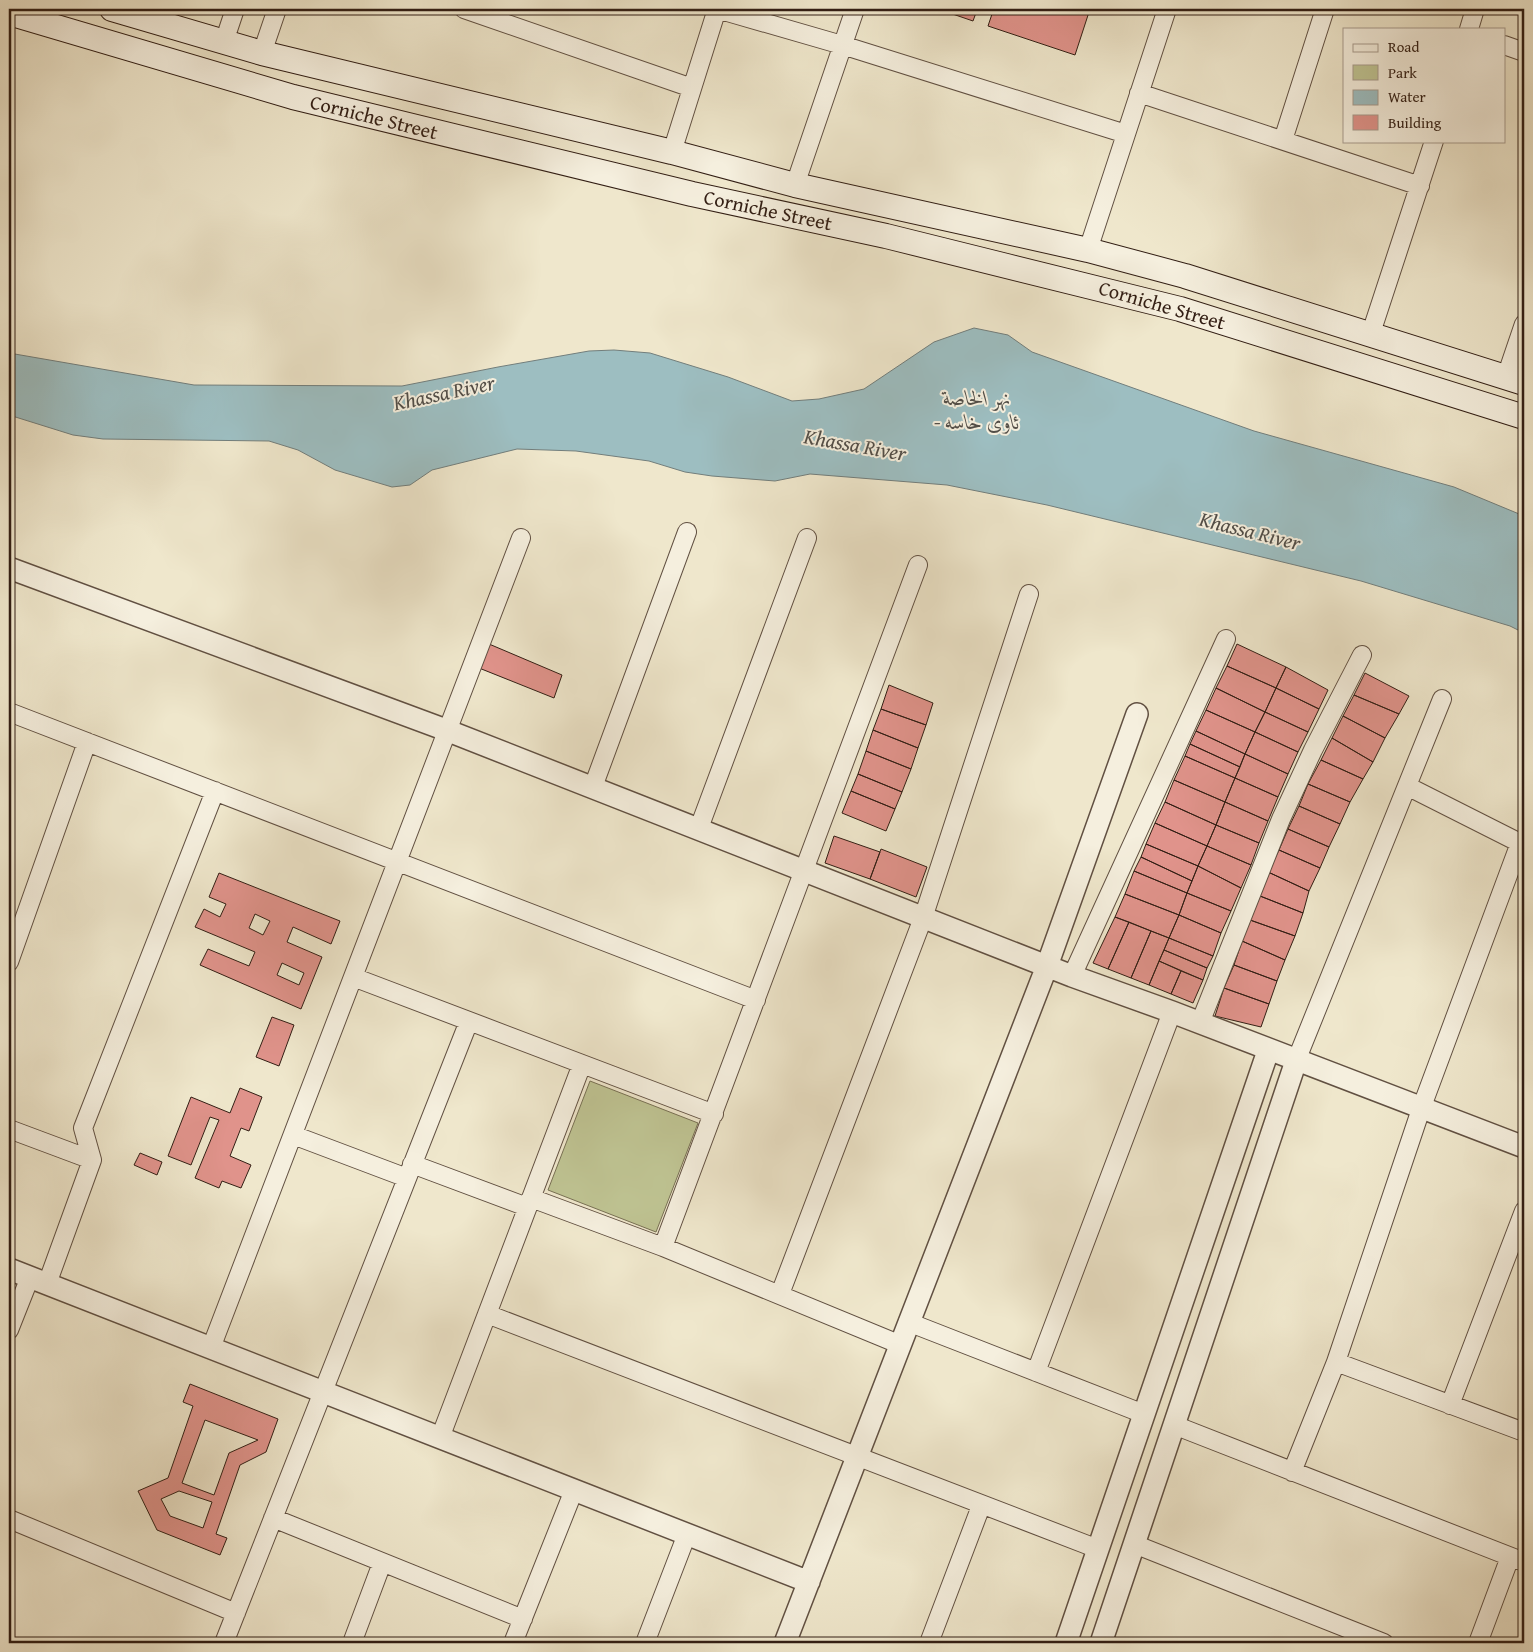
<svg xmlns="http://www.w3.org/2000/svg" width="1533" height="1652" viewBox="0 0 1533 1652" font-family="'Gentium Book Plus',Amiri,serif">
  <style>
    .green { fill: #bfc493; stroke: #787154 }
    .water { fill: #9dbec1; stroke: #727e7c }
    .building { fill: #e0938b; stroke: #321e14; fill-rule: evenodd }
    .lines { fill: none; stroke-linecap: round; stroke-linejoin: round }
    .minor-casing { stroke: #615042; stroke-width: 20 }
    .tertiary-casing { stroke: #615042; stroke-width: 24 }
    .secondary-casing { stroke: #321e14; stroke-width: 26 }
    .minor { stroke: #f5efde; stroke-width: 18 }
    .tertiary { stroke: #f5efde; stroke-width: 21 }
    .secondary { stroke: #f5efde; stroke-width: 24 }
    .labels { text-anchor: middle; stroke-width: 4; stroke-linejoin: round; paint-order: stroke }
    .street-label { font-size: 20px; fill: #321e14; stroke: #f5efde }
    .water-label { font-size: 21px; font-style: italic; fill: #524e48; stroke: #f5efde }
  </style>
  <rect width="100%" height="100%" fill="#efe7cc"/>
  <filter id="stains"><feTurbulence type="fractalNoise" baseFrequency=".004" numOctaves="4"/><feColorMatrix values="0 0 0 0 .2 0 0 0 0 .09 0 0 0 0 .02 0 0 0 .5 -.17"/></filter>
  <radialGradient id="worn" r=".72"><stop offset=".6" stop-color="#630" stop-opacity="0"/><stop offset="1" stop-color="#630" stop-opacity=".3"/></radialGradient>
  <!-- green -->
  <path class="green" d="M 590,1081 L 698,1123 L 656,1232 L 548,1190 Z"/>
  <!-- water -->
  <path class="water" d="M 974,328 L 1008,335 L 1032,352 L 1254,431 L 1454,487 L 1524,516 L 1524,633 L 1510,626 L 1361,581 L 1047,505 L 947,485 L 810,474 L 775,481 L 712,476 L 685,472 L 649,461 L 576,451 L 517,449 L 432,470 L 410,485 L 392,487 L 335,470 L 298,450 L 269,441 L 103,439 L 73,435 L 9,415 L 9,353 L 194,385 L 402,386 L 498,367 L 589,351 L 614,350 L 650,353 L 728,377 L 792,401 L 819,399 L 864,389 L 934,342 Z"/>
  <!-- building -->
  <path class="building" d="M 938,9 L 1090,9 L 1075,55 L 988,26 L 992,14 L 977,10 L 973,21 Z
    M 489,644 L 562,675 L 554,698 L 479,668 Z
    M 1237,644 L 1286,667 L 1276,688 L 1227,666 Z
    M 1227,666 L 1276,688 L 1265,712 L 1216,688 Z
    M 1286,667 L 1328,690 L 1319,709 L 1276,688 Z
    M 1365,673 L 1409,696 L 1399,714 L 1354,695 Z
    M 889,685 L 933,703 L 926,725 L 881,709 Z
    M 1216,688 L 1265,712 L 1255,732 L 1206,710 Z
    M 1276,688 L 1319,709 L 1308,732 L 1265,712 Z
    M 1354,695 L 1399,714 L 1385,738 L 1343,716 Z
    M 881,709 L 926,725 L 918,748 L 873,730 Z
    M 1206,710 L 1255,732 L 1245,754 L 1196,731 Z
    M 1265,712 L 1308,732 L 1298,752 L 1255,732 Z
    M 1343,716 L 1385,738 L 1373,762 L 1332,738 Z
    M 873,730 L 918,748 L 911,769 L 866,751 Z
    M 1196,731 L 1245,754 L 1240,767 L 1190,744 Z
    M 1255,732 L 1298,752 L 1288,774 L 1245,754 Z
    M 1332,738 L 1373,762 L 1363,779 L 1321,760 Z
    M 1190,744 L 1240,767 L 1235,778 L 1185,756 Z
    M 866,751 L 911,769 L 902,792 L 858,774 Z
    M 1245,754 L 1288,774 L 1278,797 L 1235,778 Z
    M 1185,756 L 1235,778 L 1225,802 L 1174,780 Z
    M 1321,760 L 1363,779 L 1350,802 L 1308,784 Z
    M 858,774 L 902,792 L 895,809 L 851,791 Z
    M 1235,778 L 1278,797 L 1268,821 L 1225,802 Z
    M 1174,780 L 1225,802 L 1216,825 L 1165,802 Z
    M 1308,784 L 1350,802 L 1340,824 L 1299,806 Z
    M 851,791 L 895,809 L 886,831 L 842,813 Z
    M 1165,802 L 1216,825 L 1207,846 L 1155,823 Z
    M 1225,802 L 1268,821 L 1259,843 L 1216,825 Z
    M 1299,806 L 1340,824 L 1329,847 L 1288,829 Z
    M 1155,823 L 1207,846 L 1198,866 L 1146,844 Z
    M 1216,825 L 1259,843 L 1251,865 L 1207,846 Z
    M 1288,829 L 1329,847 L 1320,868 L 1279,850 Z
    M 834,836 L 880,852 L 870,879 L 825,863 Z
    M 1146,844 L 1198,866 L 1192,881 L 1141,857 Z
    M 1207,846 L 1251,865 L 1241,888 L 1198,866 Z
    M 881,849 L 927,867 L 916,897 L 870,879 Z
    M 1279,850 L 1320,868 L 1309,891 L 1268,872 Z
    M 1141,857 L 1192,881 L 1187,893 L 1134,871 Z
    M 1198,866 L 1241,888 L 1231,911 L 1187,893 Z
    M 1134,871 L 1187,893 L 1179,915 L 1125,894 Z
    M 1268,872 L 1309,891 L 1303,913 L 1260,896 Z
    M 219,873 L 340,921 L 331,944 L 293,927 L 287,942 L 322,957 L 301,1009 L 200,965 L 208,949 L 249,966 L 255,952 L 195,927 L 204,909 L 220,917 L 226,904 L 209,897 ZM 255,914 L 270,921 L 263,935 L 249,928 ZM 282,963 L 304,973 L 299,985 L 277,975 Z
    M 1187,893 L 1231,911 L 1221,933 L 1179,915 Z
    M 1125,894 L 1179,915 L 1169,938 L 1115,917 Z
    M 1260,896 L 1303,913 L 1295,936 L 1250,920 Z
    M 1179,915 L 1221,933 L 1213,956 L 1169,938 Z
    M 1115,917 L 1129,922 L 1108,969 L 1093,963 Z
    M 1250,920 L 1295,936 L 1285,960 L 1242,941 Z
    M 1129,922 L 1151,931 L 1131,978 L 1108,969 Z
    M 1151,931 L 1169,938 L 1149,985 L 1131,978 Z
    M 1169,938 L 1213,956 L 1207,968 L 1164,950 Z
    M 1242,941 L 1285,960 L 1277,981 L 1234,965 Z
    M 1164,950 L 1207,968 L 1203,980 L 1159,961 Z
    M 1159,961 L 1181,971 L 1171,994 L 1149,985 Z
    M 1234,965 L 1277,981 L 1269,1004 L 1224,988 Z
    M 1181,971 L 1203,980 L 1193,1003 L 1171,994 Z
    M 1224,988 L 1269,1004 L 1261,1027 L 1215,1016 Z
    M 272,1017 L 294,1025 L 279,1066 L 256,1057 Z
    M 240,1088 L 262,1097 L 249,1131 L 241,1128 L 230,1156 L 251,1165 L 241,1188 L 222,1181 L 219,1188 L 195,1178 L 219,1120 L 210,1117 L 191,1165 L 168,1156 L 191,1097 L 230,1113 Z
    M 140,1153 L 162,1162 L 157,1175 L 134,1165 Z
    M 190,1384 L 278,1419 L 266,1452 L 240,1465 L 216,1534 L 227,1538 L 220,1555 L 157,1530 L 138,1491 L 168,1478 L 193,1406 L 183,1402 ZM 205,1420 L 258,1440 L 229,1453 L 214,1495 L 182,1483 ZM 179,1491 L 212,1502 L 203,1528 L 170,1516 L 161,1499 Z"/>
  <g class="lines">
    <!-- minor casing -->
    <g class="minor-casing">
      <path id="minor" d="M 464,9 L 692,88
        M 717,9 L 842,45 L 1126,134
        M 1469,29 L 1475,9
        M 224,42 L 235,9
        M 1504,45 L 1524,52
        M 262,53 L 277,9
        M 1139,93 L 1420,186
        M 1283,140 L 1325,9
        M 672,152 L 717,9
        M 795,185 L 855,9
        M 1088,250 L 1167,9
        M 1371,333 L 1434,141
        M 1506,377 L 1524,324
        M 9,712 L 756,1000
        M 1407,786 L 1524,845
        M 593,787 L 687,532
        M 699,828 L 807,538
        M 9,962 L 87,742
        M 1072,976 L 1226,639
        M 353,977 L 714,1114
        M 1200,1023 L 1281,819 L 1313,750 L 1362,655
        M 1296,1061 L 1442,699
        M 9,1129 L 92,1160
        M 293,1135 L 407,1178
        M 412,1164 L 527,1207
        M 531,1198 L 663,1247 L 901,1345
        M 663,1247 L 918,565
        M 47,1284 L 92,1160 L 83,1128 L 215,791
        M 780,1294 L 923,918 L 1029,594
        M 487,1314 L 1098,1549
        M 908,1322 L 1144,1414
        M 9,1330 L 30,1277
        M 211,1348 L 521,538
        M 1336,1362 L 1524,1432
        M 1036,1372 L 1172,1012
        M 1450,1405 L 1524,1211
        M 1174,1425 L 1524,1562
        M 440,1438 L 582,1064
        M 1292,1472 L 1336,1362 L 1421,1109 L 1520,843
        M 273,1518 L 523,1619
        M 9,1519 L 236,1613
        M 1134,1544 L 1384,1643
        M 224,1643 L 469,1021
        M 352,1643 L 382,1563
        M 513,1643 L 574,1490
        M 645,1643 L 687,1534
        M 929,1643 L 981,1506
        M 1478,1643 L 1510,1557"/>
    </g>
    <!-- tertiary casing -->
    <g class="tertiary-casing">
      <path id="tertiary" d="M 9,568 L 446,730 L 1072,976 L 1172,1012 L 1524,1147
        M 9,1269 L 809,1582
        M 785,1643 L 1047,966 L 1137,714
        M 1066,1643 L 1268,1051
        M 1101,1643 L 1296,1061"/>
    </g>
    <!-- secondary casing -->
    <g class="secondary-casing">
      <path id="secondary" d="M 112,9 L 262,53 L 672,152 L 795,185 L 1088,250 L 1185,276 L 1524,383
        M 9,13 L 293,97 L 692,194 L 886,236 L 1180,309 L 1524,417"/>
    </g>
    <!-- minor -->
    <use href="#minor" class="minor"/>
    <!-- tertiary -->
    <use href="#tertiary" class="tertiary"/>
    <!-- secondary -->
    <use href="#secondary" class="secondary"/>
  </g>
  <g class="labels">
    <!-- street labels -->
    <g class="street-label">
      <text transform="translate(374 117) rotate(14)" y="7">Corniche Street</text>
      <text transform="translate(768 210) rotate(12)" y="7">Corniche Street</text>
      <text transform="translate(1162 305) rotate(16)" y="7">Corniche Street</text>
    </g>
    <!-- water labels -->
    <g class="water-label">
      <text transform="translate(444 393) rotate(-12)" y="7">Khassa River</text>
      <text x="977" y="405">نهر الخاصة<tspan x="977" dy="24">- ئاوی خاسە</tspan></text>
      <text transform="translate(855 445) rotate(10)" y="7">Khassa River</text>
      <text transform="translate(1250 531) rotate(14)" y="7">Khassa River</text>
    </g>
  </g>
  <!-- margin -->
  <rect width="1533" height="1652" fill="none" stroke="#efe7cc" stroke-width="30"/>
  <rect x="10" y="10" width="1513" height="1632" fill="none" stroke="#321e14" stroke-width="2.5"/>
  <rect x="15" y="15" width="1503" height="1622" fill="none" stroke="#321e14"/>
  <!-- legend -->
  <rect x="1343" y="28" width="162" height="115" fill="#f5efde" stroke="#a79b8d"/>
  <rect x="1353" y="44" width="25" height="8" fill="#f5efde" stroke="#a79b8d"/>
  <text x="1388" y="52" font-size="15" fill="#321e14">Road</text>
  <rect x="1353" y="65" width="25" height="15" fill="#bfc493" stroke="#a79b8d"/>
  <text x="1388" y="78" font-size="15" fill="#321e14">Park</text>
  <rect x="1353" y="90" width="25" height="15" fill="#9dbec1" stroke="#a79b8d"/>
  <text x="1388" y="102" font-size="15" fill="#321e14">Water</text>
  <rect x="1353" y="115" width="25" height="15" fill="#e0938b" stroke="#a79b8d"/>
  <text x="1388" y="128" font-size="15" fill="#321e14">Building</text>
  <rect width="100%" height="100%" filter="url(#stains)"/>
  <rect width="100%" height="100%" fill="url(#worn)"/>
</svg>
